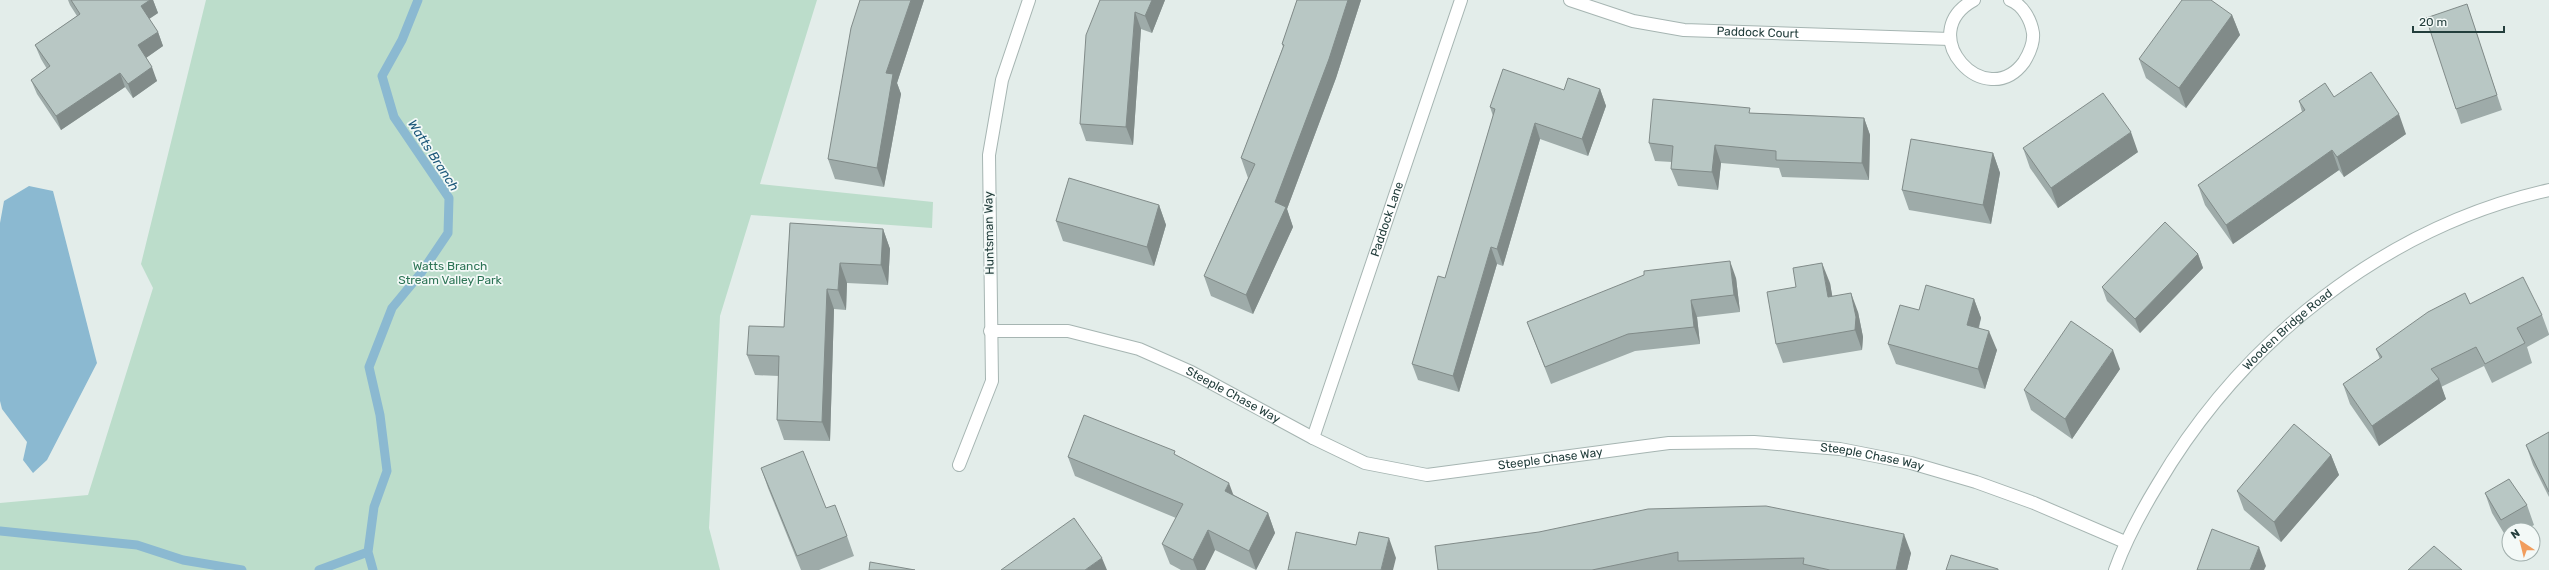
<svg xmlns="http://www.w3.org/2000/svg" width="2549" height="570" viewBox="0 0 2549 570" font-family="Rubik,sans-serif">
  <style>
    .green { fill: #bcddcb }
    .water { fill: #8bb9d1 }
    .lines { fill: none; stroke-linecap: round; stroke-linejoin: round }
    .stream { stroke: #8bb9d1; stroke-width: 9 }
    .minor-casing { stroke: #a6b5b2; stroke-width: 14 }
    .minor { stroke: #fff; stroke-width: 12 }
    .wall { fill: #9eaba9 }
    .shaded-wall { fill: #818b89 }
    .building { fill: #b8c7c4; stroke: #818b89 }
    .labels { text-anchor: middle; stroke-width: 3.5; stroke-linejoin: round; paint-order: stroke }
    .street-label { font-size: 12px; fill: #233e3c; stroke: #f3f9f7 }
    .park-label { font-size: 12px; fill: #2d7456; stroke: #f3f9f7 }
    .water-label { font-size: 13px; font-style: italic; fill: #1d587a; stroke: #f3f9f7 }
  </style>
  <rect width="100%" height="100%" fill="#e3edea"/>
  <!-- green -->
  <path class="green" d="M 206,0 L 817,0 L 760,184 L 933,202 L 932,228 L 751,215 L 720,316 L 709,528 L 720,570 L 0,570 L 0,503 L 88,495 L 153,288 L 141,264 Z"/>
  <!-- water -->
  <path class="water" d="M 29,186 L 53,191 L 97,363 L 47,460 L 33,473 L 23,460 L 27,442 L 2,409 L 0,401 L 0,223 L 4,201 Z"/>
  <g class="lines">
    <!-- stream -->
    <path class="stream" d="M 0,531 L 137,545 L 183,560 L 242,570
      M 319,570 L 368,552
      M 373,570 L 368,552 L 374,507 L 387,471 L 380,415 L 369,367 L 392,308 L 421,273 L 448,233 L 449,198 L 394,117 L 382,76 L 402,40 L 418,0"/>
    <!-- minor casing -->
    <g class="minor-casing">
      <g id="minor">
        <path id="s1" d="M 1570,0 L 1633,21 L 1684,30 L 1950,39"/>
        <path d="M 1974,0 C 1912,34 1986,114 2024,62 C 2029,54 2034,43 2033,33 C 2031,20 2023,5 2010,0"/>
        <path id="s2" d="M 990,331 L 1068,331 L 1139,349 L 1191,372 L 1313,438 L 1365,463 L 1427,475 L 1669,443 L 1754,442 L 1840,449 L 1911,463 L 1976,482 L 2034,503 L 2125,542"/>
        <path id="s3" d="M 1313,438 L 1461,0"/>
        <path d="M 959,465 L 992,381 L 989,155 L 1002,80 L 1029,0"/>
        <path id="s4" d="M 2115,570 C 2126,539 2141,512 2158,484 C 2243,340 2385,227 2549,190"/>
      </g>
    </g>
    <!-- minor -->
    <use href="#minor" class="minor"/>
  </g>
  <!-- wall -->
  <path class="wall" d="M 68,0 L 153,0 L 158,13 L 149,19 L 158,32 L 163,46 L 146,58 L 157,81 L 133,98 L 125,87 L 61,130 L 37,94 L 31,80 L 47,69 L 41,59 L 35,45 L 77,16 L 70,5 Z
    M 860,0 L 924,0 L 897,83 L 901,94 L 884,187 L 835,179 L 828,159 Z
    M 1100,0 L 1165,0 L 1152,33 L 1141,29 L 1133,145 L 1086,141 L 1080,124 Z
    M 1297,0 L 1361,0 L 1336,78 L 1287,209 L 1293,227 L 1253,314 L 1211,296 L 1204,276 L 1248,178 L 1241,158 L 1283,47 L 1282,44 Z
    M 2467,4 L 2502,110 L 2461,124 L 2456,109 Z
    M 2232,15 L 2240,35 L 2186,108 L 2146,78 L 2139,59 Z
    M 1600,89 L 1606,106 L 1588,156 L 1540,139 L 1503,266 L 1497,264 L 1459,392 L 1418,380 L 1412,364 L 1445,278 L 1493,116 L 1490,107 L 1564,90 Z
    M 2299,101 L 2406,134 L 2344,177 L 2339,170 L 2233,244 L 2205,205 L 2198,185 L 2302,112 Z
    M 1752,113 L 1864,118 L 1870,135 L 1869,180 L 1782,177 L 1779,168 L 1721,163 L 1718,190 L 1678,186 L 1671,169 L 1672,162 L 1655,161 L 1649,143 Z
    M 2023,148 L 2138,152 L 2058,208 L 2030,168 Z
    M 1993,153 L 2000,173 L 1991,224 L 1909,210 L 1902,190 Z
    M 1159,205 L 1166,225 L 1154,266 L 1063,241 L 1056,221 Z
    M 790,223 L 883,229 L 890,249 L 888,285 L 847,283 L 846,310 L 834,309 L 830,441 L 784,440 L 777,420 L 779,376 L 755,375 L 747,355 L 784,327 Z
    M 2198,254 L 2203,268 L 2140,333 L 2107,301 L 2102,287 Z
    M 1736,278 L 1740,312 L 1697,317 L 1700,344 L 1635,351 L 1551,384 L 1527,322 Z
    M 1830,283 L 1832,296 L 1858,312 L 1863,337 L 1862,350 L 1783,363 L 1776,344 Z
    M 1974,299 L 1981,318 L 1979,328 L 1997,350 L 1985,389 L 1896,364 L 1888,344 L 1919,310 Z
    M 2470,304 L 2542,315 L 2549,334 L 2549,335 L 2527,347 L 2532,363 L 2492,383 L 2484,366 L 2441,387 L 2446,399 L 2379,446 L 2350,404 L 2343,384 L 2380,359 L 2376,349 Z
    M 2120,369 L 2072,439 L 2031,410 L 2024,390 Z
    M 2549,432 L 2549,497 L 2533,465 L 2526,445 Z
    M 1176,455 L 1234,495 L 1268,513 L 1275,533 L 1256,570 L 1215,550 L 1205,570 L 1181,570 L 1170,564 L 1162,544 L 1176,518 L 1075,476 L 1068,457 Z
    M 2331,455 L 2339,475 L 2281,542 L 2244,510 L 2237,491 Z
    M 761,468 L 826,508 L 847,536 L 854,556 L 819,570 L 801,570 L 768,488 Z
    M 2485,493 L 2527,505 L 2534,525 L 2525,530 L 2509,530 L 2509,539 L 2508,540 L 2492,513 Z
    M 1435,546 L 1911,553 L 1907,570 L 1438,570 Z"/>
  <!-- shaded-wall -->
  <path class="shaded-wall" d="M 150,0 L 153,0 L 158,13 L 146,21 L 141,6 Z
    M 911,0 L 924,0 L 897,83 L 901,94 L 884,187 L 877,168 L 886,73 Z
    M 1152,0 L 1165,0 L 1152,33 L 1145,16 Z
    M 1348,0 L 1361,0 L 1336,78 L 1287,209 L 1293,227 L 1253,314 L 1246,295 L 1275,202 Z
    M 1135,12 L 1141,29 L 1133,145 L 1126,127 Z
    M 2232,15 L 2240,35 L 2186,108 L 2179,88 Z
    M 158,32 L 163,46 L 143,60 L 138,45 Z
    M 152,67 L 157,81 L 133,98 L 128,84 Z
    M 120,73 L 125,87 L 61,130 L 56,116 Z
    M 1600,89 L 1606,106 L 1588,156 L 1582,139 Z
    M 2399,114 L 2406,134 L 2344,177 L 2337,157 Z
    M 1864,118 L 1870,135 L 1869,180 L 1862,163 Z
    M 1535,123 L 1540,139 L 1503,266 L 1497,249 Z
    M 2131,132 L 2138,152 L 2058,208 L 2051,188 Z
    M 1715,145 L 1721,163 L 1718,190 L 1712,172 Z
    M 2332,150 L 2339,170 L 2233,244 L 2226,225 Z
    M 1993,153 L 2000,173 L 1991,224 L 1983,205 Z
    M 1159,205 L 1166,225 L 1154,266 L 1147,247 Z
    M 883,229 L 890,249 L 888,285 L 881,265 Z
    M 1491,247 L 1497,264 L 1459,392 L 1453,376 Z
    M 2198,254 L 2203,268 L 2140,333 L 2135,319 Z
    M 1730,261 L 1736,278 L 1740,312 L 1734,295 Z
    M 840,263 L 847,283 L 846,310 L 838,290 Z
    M 1822,263 L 1830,283 L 1836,317 L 1828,297 Z
    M 827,289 L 834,309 L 830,441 L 822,422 Z
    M 1851,293 L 1858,312 L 1863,337 L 1862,350 L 1855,330 Z
    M 1974,299 L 1981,318 L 1974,344 L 1967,325 Z
    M 1691,300 L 1697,317 L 1700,344 L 1694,327 Z
    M 1989,331 L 1997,350 L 1985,389 L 1978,369 Z
    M 2113,350 L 2120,369 L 2072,439 L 2065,419 Z
    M 2439,379 L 2446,399 L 2379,446 L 2372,426 Z
    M 2331,455 L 2339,475 L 2281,542 L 2274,522 Z
    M 1229,483 L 1236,502 L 1225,491 Z
    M 1268,513 L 1275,533 L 1256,570 L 1249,551 Z
    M 1208,530 L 1215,550 L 1205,570 L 1197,570 L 1193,560 Z
    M 1904,534 L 1911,553 L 1907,570 L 1896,570 Z
    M 1389,538 L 1396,558 L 1393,570 L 1381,570 Z
    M 2259,547 L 2266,566 L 2264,570 L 2250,570 Z
    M 1102,558 L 1107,570 L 1085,570 Z"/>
  <!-- building -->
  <path class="building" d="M 71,0 L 150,0 L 141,6 L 158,32 L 138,45 L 152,67 L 128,84 L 120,73 L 56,116 L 31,80 L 50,66 L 35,45 L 80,14 Z
    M 860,0 L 911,0 L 886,73 L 893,74 L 877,168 L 828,159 L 851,28 Z
    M 1100,0 L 1152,0 L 1145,16 L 1135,12 L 1126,127 L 1080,124 L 1086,35 Z
    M 1297,0 L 1348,0 L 1329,59 L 1275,202 L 1286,207 L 1246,295 L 1204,276 L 1255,164 L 1241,158 L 1284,45 L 1282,44 Z
    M 2182,0 L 2211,0 L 2232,15 L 2179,88 L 2139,59 Z
    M 2467,4 L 2497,95 L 2456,109 L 2426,18 Z
    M 1503,69 L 1564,90 L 1568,78 L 1600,89 L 1582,139 L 1535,123 L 1497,249 L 1491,247 L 1453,376 L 1412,364 L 1438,276 L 1445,278 L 1495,109 L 1490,107 Z
    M 2371,72 L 2399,114 L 2337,157 L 2332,150 L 2226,225 L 2198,185 L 2305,110 L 2299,101 L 2325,83 L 2334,97 Z
    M 2103,93 L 2131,132 L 2051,188 L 2023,148 Z
    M 1653,99 L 1750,108 L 1749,113 L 1864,118 L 1862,163 L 1776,160 L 1776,151 L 1715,145 L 1712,172 L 1671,169 L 1673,146 L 1649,143 Z
    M 1911,139 L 1993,153 L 1983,205 L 1902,190 Z
    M 1069,178 L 1159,205 L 1147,247 L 1056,221 Z
    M 2165,222 L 2198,254 L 2135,319 L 2102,287 Z
    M 790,223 L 883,229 L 881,265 L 840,263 L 838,290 L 827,289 L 822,422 L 777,420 L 779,356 L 747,355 L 749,326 L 784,327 Z
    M 1730,261 L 1734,295 L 1691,300 L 1694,327 L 1628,334 L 1545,367 L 1527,322 L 1644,275 L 1644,271 Z
    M 1822,263 L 1828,297 L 1851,293 L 1856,317 L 1855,330 L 1776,344 L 1767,292 L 1796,287 L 1793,268 Z
    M 2523,277 L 2542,315 L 2517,328 L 2525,343 L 2485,364 L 2476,347 L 2431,369 L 2439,379 L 2372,426 L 2343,384 L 2382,357 L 2376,349 L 2428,312 L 2465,293 L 2470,304 Z
    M 1926,285 L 1974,299 L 1967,325 L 1989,331 L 1978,369 L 1888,344 L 1900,305 L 1919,310 Z
    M 2071,321 L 2113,350 L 2065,419 L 2024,390 Z
    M 1084,415 L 1175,451 L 1174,454 L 1229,483 L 1225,491 L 1268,513 L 1249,551 L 1208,530 L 1193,560 L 1162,544 L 1183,504 L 1068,457 Z
    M 2294,424 L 2331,455 L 2274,522 L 2237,491 Z
    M 2549,432 L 2549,492 L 2526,445 Z
    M 803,451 L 826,508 L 835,505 L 847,536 L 797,556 L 761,468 Z
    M 2509,479 L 2527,505 L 2501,520 L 2485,493 Z
    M 1766,506 L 1904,534 L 1896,570 L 1830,570 L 1803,564 L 1804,558 L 1678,561 L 1678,552 L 1592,570 L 1438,570 L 1435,546 L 1539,532 L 1648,509 Z
    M 1074,518 L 1102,558 L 1085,570 L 1001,570 Z
    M 2212,529 L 2259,547 L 2250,570 L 2197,570 Z
    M 1296,532 L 1356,545 L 1359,532 L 1389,538 L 1381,570 L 1288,570 Z
    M 2434,546 L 2462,570 L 2408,570 Z
    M 1951,555 L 1998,569 L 1998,570 L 1946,570 Z
    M 870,562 L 915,570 L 869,570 Z"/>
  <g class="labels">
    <!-- street labels -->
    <g class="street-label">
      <text dy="4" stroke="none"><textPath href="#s1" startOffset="192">Paddock Court</textPath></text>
      <text dy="4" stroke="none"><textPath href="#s3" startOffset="231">Paddock Lane</textPath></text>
      <text transform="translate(989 233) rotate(-91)" y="4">Huntsman Way</text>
      <text dy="4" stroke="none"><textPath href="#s4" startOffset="299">Wooden Bridge Road</textPath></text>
      <text dy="4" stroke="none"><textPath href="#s2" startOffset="256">Steeple Chase Way</textPath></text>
      <text dy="4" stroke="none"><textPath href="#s2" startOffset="592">Steeple Chase Way</textPath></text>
      <text dy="4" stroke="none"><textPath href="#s2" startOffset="916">Steeple Chase Way</textPath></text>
    </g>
    <!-- park labels -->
    <g class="park-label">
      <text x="450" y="270">Watts Branch<tspan x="450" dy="14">Stream Valley Park</tspan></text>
    </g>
    <!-- water labels -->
    <g class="water-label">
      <text transform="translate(434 155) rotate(57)" y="5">Watts Branch</text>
    </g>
  </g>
  <!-- north arrow -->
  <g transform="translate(2521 542) rotate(325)"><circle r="19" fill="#f3f9f7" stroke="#a0aeac"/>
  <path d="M0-3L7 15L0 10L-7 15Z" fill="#f19d5d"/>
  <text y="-6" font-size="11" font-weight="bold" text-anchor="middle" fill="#233e3c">N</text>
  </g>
  <!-- scale -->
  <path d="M2413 26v6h91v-6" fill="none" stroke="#233e3c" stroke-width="2"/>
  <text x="2419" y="26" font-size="12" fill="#233e3c" stroke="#f3f9f7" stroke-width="3" paint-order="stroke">20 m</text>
</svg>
